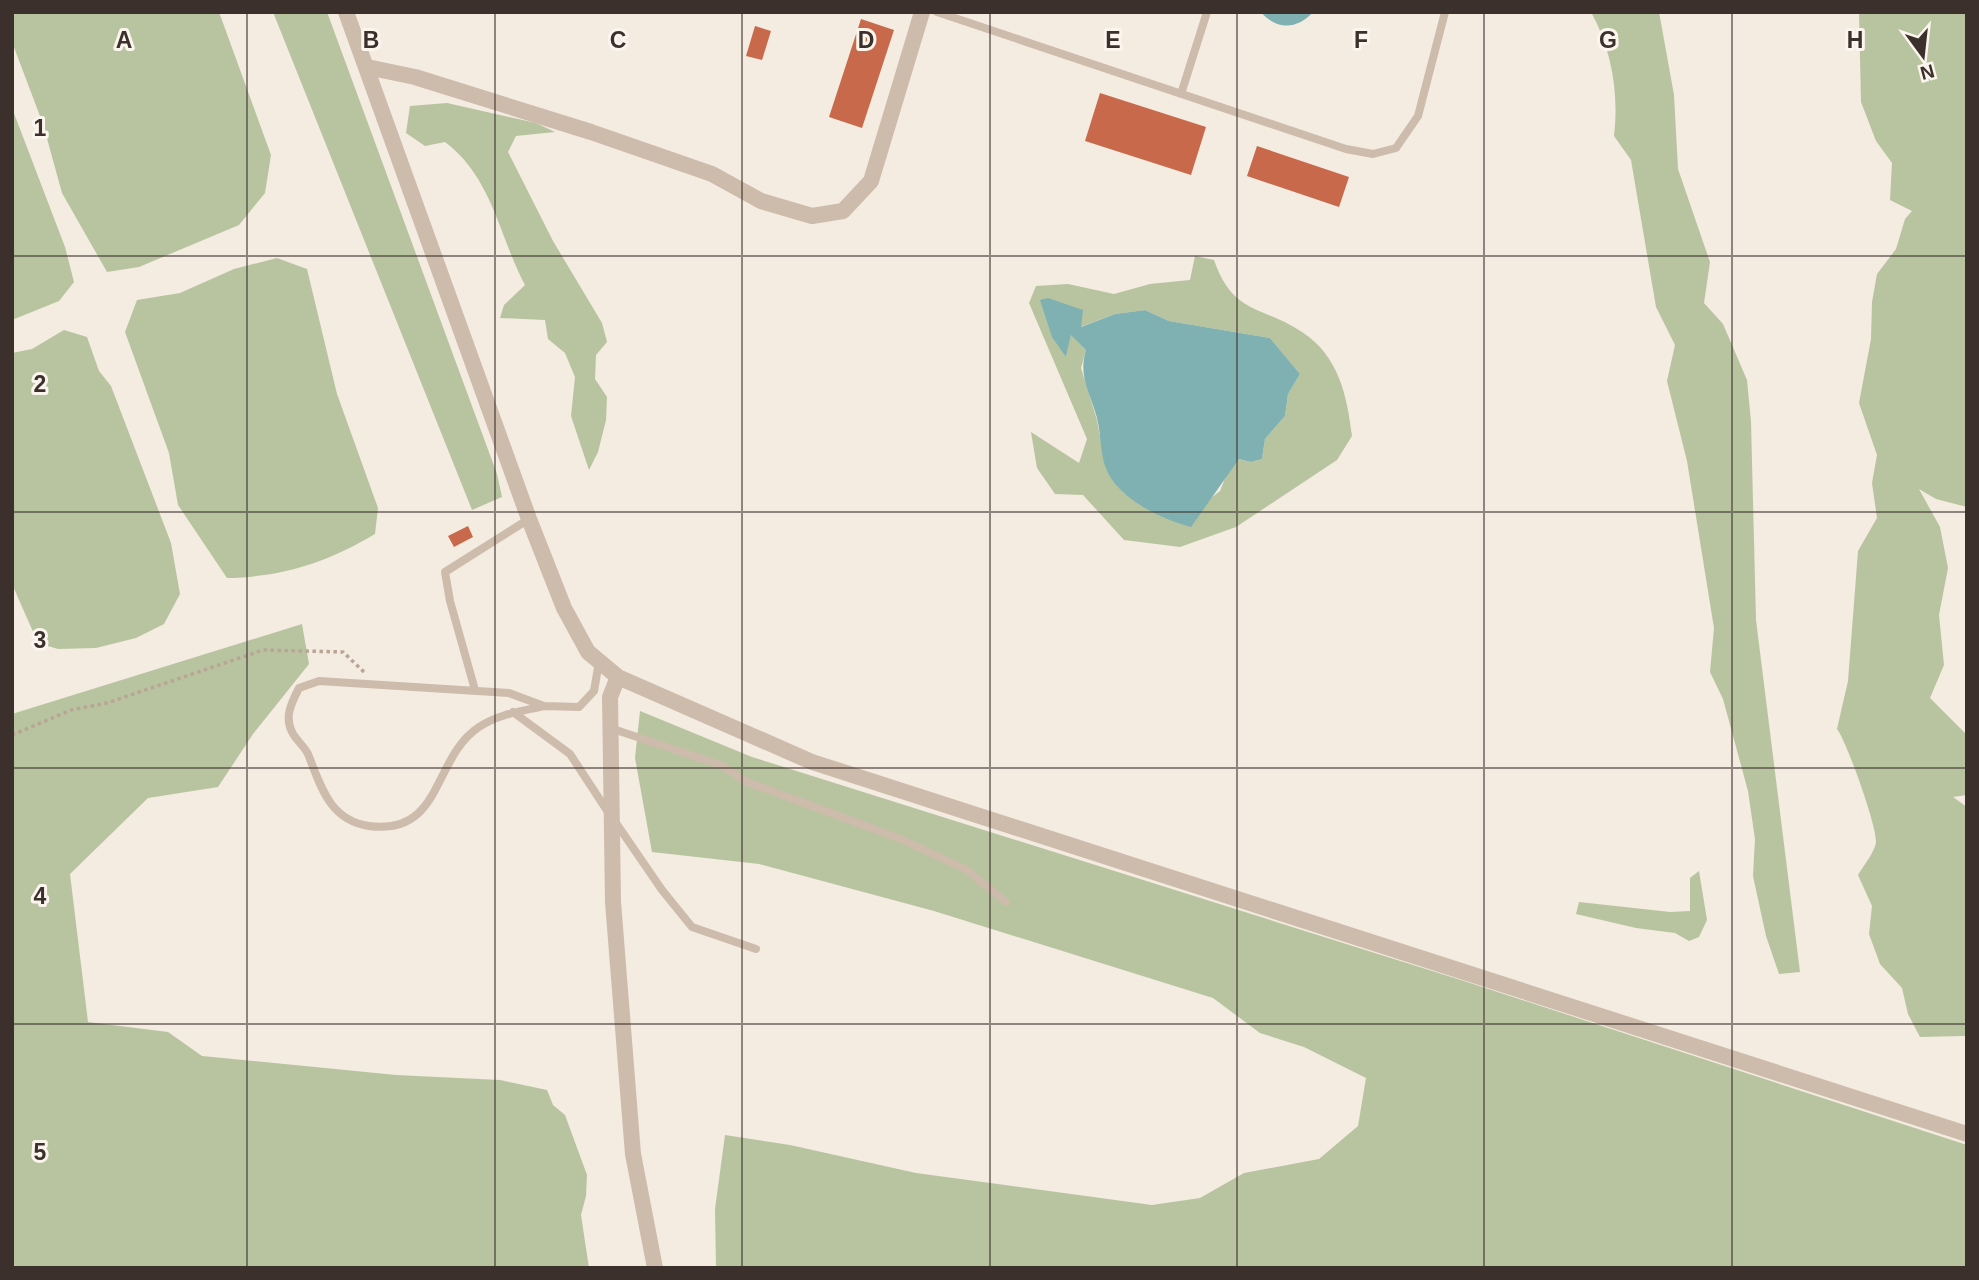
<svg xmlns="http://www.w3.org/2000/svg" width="1979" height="1280" viewBox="0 0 1979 1280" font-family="Arial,sans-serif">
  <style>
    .green { fill: #b8c4a0; fill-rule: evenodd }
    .water { fill: #7fb0b2 }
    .building { fill: #c8694b }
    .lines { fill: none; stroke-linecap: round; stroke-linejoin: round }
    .path { stroke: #b9a596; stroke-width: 3.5; stroke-dasharray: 3.5 3.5; stroke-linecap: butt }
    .service { stroke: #cdbbac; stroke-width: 8 }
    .minor { stroke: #cdbbac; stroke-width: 16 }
    .grid { fill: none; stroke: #3b302b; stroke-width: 2; stroke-opacity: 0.55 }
    .grid-label { font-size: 23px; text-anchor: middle; font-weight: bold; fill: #3b302b; stroke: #fbf5ee; stroke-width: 6; stroke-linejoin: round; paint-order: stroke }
  </style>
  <rect width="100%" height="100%" fill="#f4ebe1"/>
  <!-- green -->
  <path class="green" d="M 12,12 L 219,12 L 271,155 L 265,193 L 239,225 L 139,267 L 107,272 L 62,193 L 43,124 L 12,42 Z
    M 273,12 L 327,12 L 497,474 L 502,497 L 472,510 Z
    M 1591,12 L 1659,12 L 1674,95 L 1678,169 L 1710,262 L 1704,303 L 1723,324 L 1747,380 L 1751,422 L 1756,620 L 1800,972 L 1779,974 L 1766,936 L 1753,876 L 1755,839 L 1748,791 L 1723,699 L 1710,672 L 1714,628 L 1687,461 L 1667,381 L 1675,345 L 1656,307 L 1631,160 L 1614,136 C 1619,94 1612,50 1591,12 Z
    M 1859,12 L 1967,12 L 1967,507 L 1936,499 L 1919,489 L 1940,527 L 1948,568 L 1939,615 L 1944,665 L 1930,698 L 1967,735 L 1967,795 L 1953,797 L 1967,807 L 1965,1036 L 1920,1037 L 1908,1014 L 1902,988 L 1880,964 L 1869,934 L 1872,906 L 1858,875 C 1863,866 1875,852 1876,842 C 1877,826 1846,740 1837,729 L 1848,681 L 1858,551 L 1877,518 L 1872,483 L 1877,455 L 1859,403 L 1871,339 L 1872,302 L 1877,274 L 1896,249 L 1905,219 L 1912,211 L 1890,200 L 1892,163 L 1876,141 L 1861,102 Z
    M 447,103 L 536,123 L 555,132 L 516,136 L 508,152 L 553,241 L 602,323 L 607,342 L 596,355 L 595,379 L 607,397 L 606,420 L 598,452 L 589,470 L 571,416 L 575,377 L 565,353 L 548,339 L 545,320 L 500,318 L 504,305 L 525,285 C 499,236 492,177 445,142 L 425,146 L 406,133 L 410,106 Z
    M 12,108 L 65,247 L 74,282 L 59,301 L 12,320 Z
    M 1195,256 L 1214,260 C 1233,315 1261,305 1302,332 C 1339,356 1347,396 1352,436 L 1337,460 L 1236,527 L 1180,547 L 1124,540 L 1083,495 L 1055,494 L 1037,468 L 1031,432 L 1079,463 L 1087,439 L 1029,303 L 1036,286 L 1068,284 L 1114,294 L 1150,284 L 1190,280 ZM 1048,298 L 1080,327 L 1115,314 L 1145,310 L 1169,321 L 1270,338 L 1300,374 L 1288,394 L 1285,416 L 1265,439 L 1262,459 L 1251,462 L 1239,459 L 1228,471 L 1220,491 L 1207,501 L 1145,507 L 1123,492 L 1106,469 L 1097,420 L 1081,368 L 1086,350 L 1071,334 L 1066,357 Z
    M 277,258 L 307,269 L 337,394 L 378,508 L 375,534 C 328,562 283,577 227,578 L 178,505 L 169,453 L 125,332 L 137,300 L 180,293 L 234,269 Z
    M 64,330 L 87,337 L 99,371 L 111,386 L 171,543 L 180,594 L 164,624 L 136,638 L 96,648 L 58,649 L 38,643 L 12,584 L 12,353 L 32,349 Z
    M 302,624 L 309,664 L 253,734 L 218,787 L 148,798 L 70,874 L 88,1022 L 168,1032 L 202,1056 L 396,1075 L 500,1080 L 547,1090 L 553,1105 L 565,1115 L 587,1175 L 586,1196 L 581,1215 L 589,1268 L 12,1268 L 12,714 Z
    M 640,711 L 752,757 L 1464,981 L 1967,1145 L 1967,1268 L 716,1268 L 715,1209 L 725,1135 L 790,1145 L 916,1173 L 1152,1205 L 1200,1198 L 1244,1173 L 1319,1159 L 1358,1126 L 1366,1078 L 1304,1047 L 1260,1033 L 1213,998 L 934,911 L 759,864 L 652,852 L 635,758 Z
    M 1699,871 L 1707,920 L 1699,937 L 1689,941 L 1675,933 L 1636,928 L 1576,914 L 1579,902 L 1670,912 L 1690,911 L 1690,878 Z"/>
  <!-- water -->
  <path class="water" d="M 1261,12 L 1313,12 C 1297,30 1276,30 1261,12 Z
    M 1048,298 L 1083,310 L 1081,327 L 1115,314 L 1145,310 L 1169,321 L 1270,338 L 1300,374 L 1288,394 L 1285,416 L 1265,439 L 1262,459 L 1251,462 L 1239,459 L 1191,527 C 1161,519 1116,498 1105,466 C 1100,450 1101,434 1097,418 C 1090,392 1078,377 1086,350 L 1071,335 L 1066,357 L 1052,337 L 1040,300 Z"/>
  <!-- building -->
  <path class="building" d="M 861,19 L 894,30 L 862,128 L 829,117 Z
    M 755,26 L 771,31 L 762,60 L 746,56 Z
    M 1100,93 L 1206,127 L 1191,175 L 1085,141 Z
    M 1257,146 L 1349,177 L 1339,207 L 1247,176 Z
    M 468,526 L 473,537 L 454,547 L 448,536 Z"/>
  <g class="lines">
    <!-- path -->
    <path class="path" d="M 12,735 L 71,710 L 107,703 L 263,650 L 343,652 L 364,672"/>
    <!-- service -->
    <path class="service" d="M 937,12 L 1346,149 L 1373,154 L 1396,148 L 1418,116 L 1445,12
      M 1181,94 L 1207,12
      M 475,690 L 450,601 L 445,572 L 529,519
      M 544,706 C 523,711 498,714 479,727 C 432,758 443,836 369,826 C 329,820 321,786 308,754 C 304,746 296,740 292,732 C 284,716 292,702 299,688 L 319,681 L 509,693 L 544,706 L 579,707 L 594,691 L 599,662
      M 513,712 L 570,754 L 608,812
      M 610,728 L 721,765 L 747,782 L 901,839 L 967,870 L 1006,902
      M 616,823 L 662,890 L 692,927 L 756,949"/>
    <!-- minor -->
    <path class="minor" d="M 346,12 L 529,519 L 564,608 L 588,652 L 618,677 L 812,762 L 1967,1134
      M 367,67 L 415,77 L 591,132 L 712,174 L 761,201 L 812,216 L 843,211 L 871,181 L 922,12
      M 618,677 L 610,697 L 613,902 L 633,1154 L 655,1268"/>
  </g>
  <!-- grid -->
  <path class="grid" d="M 247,12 L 247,1268M 495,12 L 495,1268M 742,12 L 742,1268M 990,12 L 990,1268M 1237,12 L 1237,1268M 1484,12 L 1484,1268M 1732,12 L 1732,1268M 12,256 L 1967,256M 12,512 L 1967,512M 12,768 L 1967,768M 12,1024 L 1967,1024"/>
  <g class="grid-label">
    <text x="124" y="48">A</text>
    <text x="371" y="48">B</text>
    <text x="618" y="48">C</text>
    <text x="866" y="48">D</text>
    <text x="1113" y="48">E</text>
    <text x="1361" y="48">F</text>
    <text x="1608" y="48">G</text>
    <text x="1855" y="48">H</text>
    <text x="40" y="136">1</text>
    <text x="40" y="392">2</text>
    <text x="40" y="648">3</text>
    <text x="40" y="904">4</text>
    <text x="40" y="1160">5</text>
  </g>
  <!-- border -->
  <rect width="1979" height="1280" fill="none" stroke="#3b302b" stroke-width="28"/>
  <!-- north arrow -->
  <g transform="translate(1923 56) rotate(165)" stroke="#fbf5ee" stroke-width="5" paint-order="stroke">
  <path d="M0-5L12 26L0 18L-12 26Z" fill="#3b302b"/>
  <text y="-10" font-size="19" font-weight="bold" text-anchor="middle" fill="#3b302b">N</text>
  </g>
</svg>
